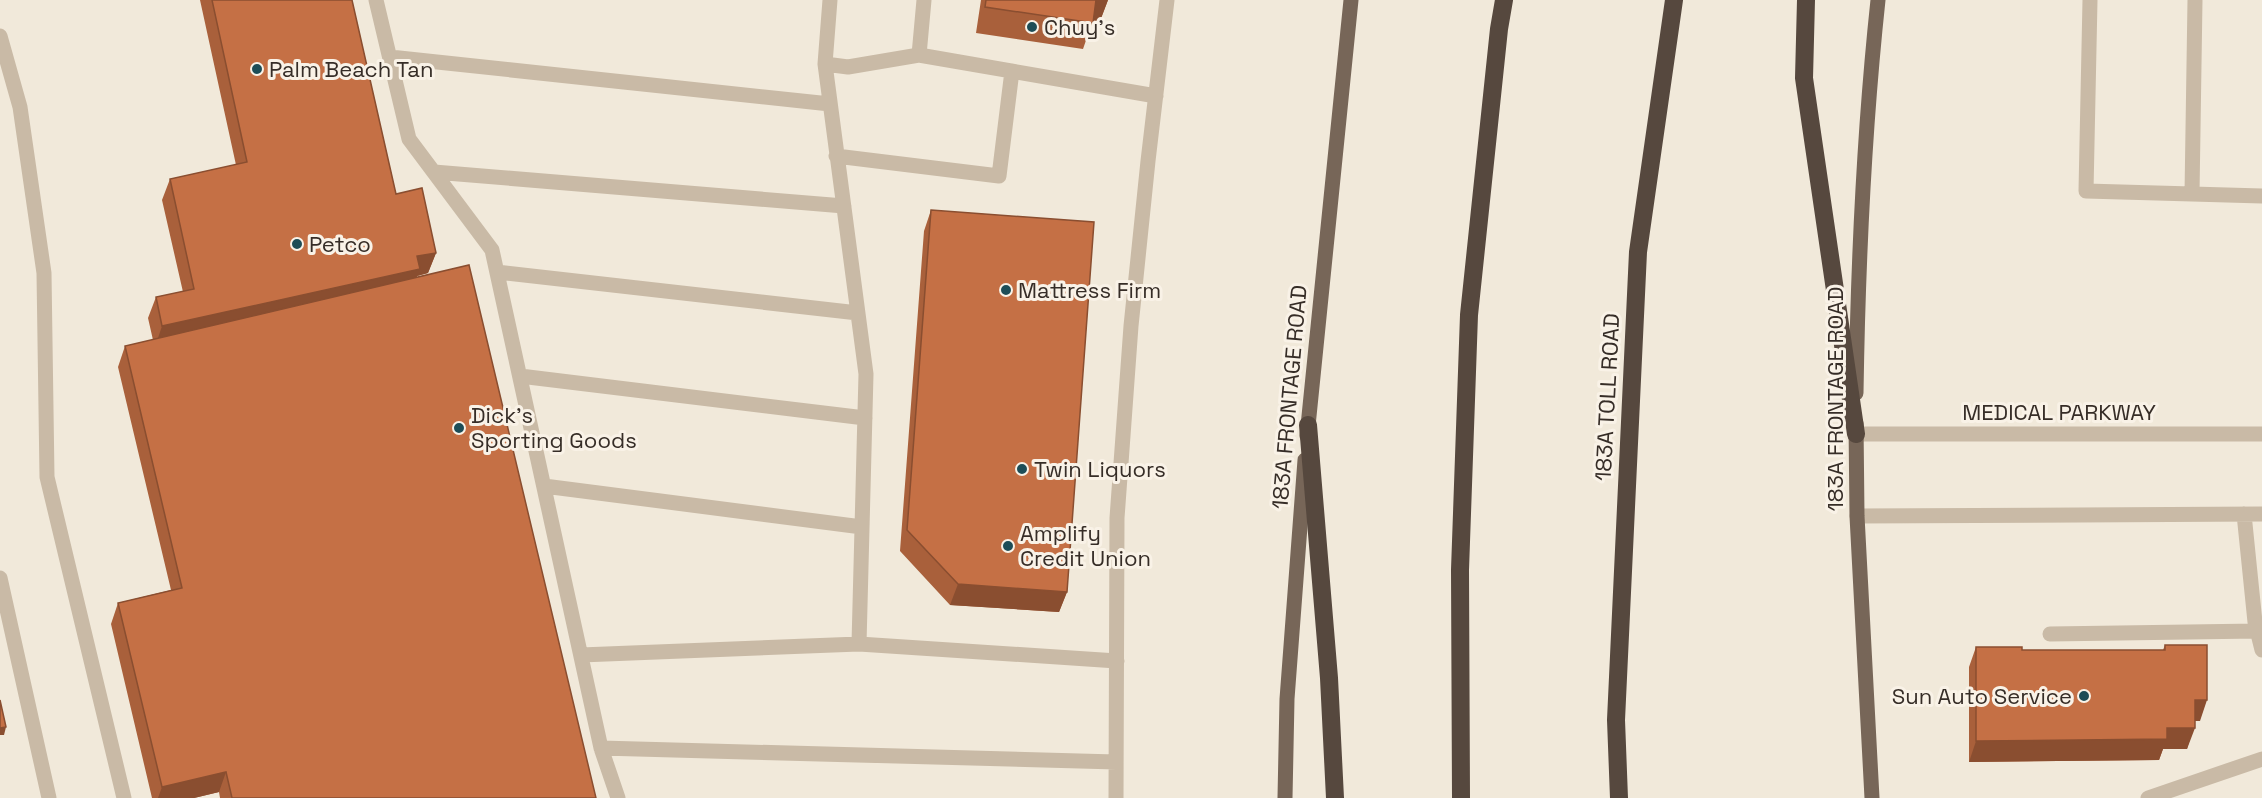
<svg xmlns="http://www.w3.org/2000/svg" width="2262" height="798" viewBox="0 0 2262 798" font-family="'Space Grotesk',sans-serif">
  <style>
    .lines { fill: none; stroke-linecap: round; stroke-linejoin: round }
    .minor { stroke: #c9baa6; stroke-width: 15 }
    .major { stroke: #776658; stroke-width: 15 }
    .highway { stroke: #56483e; stroke-width: 18 }
    .wall { fill: #a9603b }
    .shaded-wall { fill: #8a4e30 }
    .building { fill: #c57045; stroke: #8a4e30; stroke-width: 1.5 }
    .poi-dot { fill: #1d4d57; stroke: #f9f2e7; stroke-width: 2 }
    .labels { text-anchor: middle; stroke-width: 6; stroke-linejoin: round; paint-order: stroke }
    .poi-label { font-size: 22px; fill: #362d27; stroke: #f9f2e7; text-anchor: start }
    .street-label { font-size: 22px; fill: #362d27; stroke: #f9f2e7 }
  </style>
  <rect width="100%" height="100%" fill="#f1e9da"/>
  <g class="lines">
    <!-- minor -->
    <path class="minor" d="M 376,0 L 409,139 L 492,250 L 601,748 L 618,798
      M 2090,0 L 2086,191 L 2192,194
      M 2195,0 L 2192,194 L 2262,196
      M 0,36 L 20,107 L 44,273 L 47,477 L 124,798
      M 919,55 L 1156,96
      M 390,57 L 830,104
      M 825,64 L 848,67 L 919,55 L 924,0
      M 836,156 L 999,176 L 1012,71
      M 434,172 L 844,206
      M 497,272 L 858,313
      M 520,376 L 865,418
      M 1856,434 L 2262,434
      M 544,486 L 862,527
      M 2244,514 L 2255,622 L 2262,650
      M 1857,516 L 2262,514
      M 0,578 L 49,798
      M 2050,634 L 2257,631
      M 859,644 L 1117,661
      M 581,655 L 859,644 L 866,374 L 825,64 L 830,0
      M 601,748 L 1116,762
      M 1116,798 L 1117,518 L 1131,326 L 1148,161 L 1167,0
      M 2148,798 L 2262,759"/>
    <!-- major -->
    <path class="major" d="M 1856,393 C 1858,262 1864,131 1878,0
      M 1856,423 L 1857,516 L 1872,798
      M 1307,436 L 1351,0
      M 1285,798 L 1287,699 L 1305,460"/>
    <!-- highway -->
    <path class="highway" d="M 1806,0 L 1804,78 L 1856,434
      M 1308,425 L 1329,678 L 1335,798
      M 1461,798 L 1460,570 L 1469,315 L 1499,29 L 1504,0
      M 1619,798 L 1616,720 L 1638,252 L 1674,0"/>
  </g>
  <!-- wall -->
  <path class="wall" d="M 200,0 L 352,0 L 396,194 L 436,253 L 428,273 L 417,276 L 417,278 L 596,798 L 220,798 L 219,792 L 194,798 L 152,798 L 111,624 L 118,603 L 171,590 L 118,367 L 125,346 L 153,340 L 148,318 L 156,297 L 183,292 L 162,200 L 170,179 L 236,165 Z
    M 981,0 L 1108,0 L 1100,21 L 1093,20 L 1083,49 L 976,33 Z
    M 931,210 L 1067,592 L 1059,612 L 950,605 L 900,551 L 924,231 Z
    M 2165,645 L 2200,721 L 2195,721 L 2187,749 L 2163,749 L 2159,760 L 1969,762 L 1969,667 L 1976,647 L 2022,650 L 2163,650 Z"/>
  <!-- shaded-wall -->
  <path class="shaded-wall" d="M 1095,0 L 1108,0 L 1100,21 L 1088,20 Z
    M 436,253 L 428,273 L 417,276 L 412,290 L 155,347 L 162,326 L 417,256 Z
    M 958,584 L 1067,592 L 1059,612 L 950,605 Z
    M 2195,700 L 2207,700 L 2200,721 L 2187,721 Z
    M 6,727 L 4,735 L 0,735 L 0,728 Z
    M 2167,728 L 2195,728 L 2187,749 L 2163,749 L 2159,760 L 1969,762 L 1976,741 Z
    M 226,772 L 219,792 L 194,798 L 158,798 L 162,787 Z"/>
  <!-- building -->
  <path class="building" d="M 212,0 L 352,0 L 396,194 L 422,188 L 436,253 L 417,256 L 420,269 L 162,326 L 156,297 L 194,289 L 170,179 L 247,162 Z
    M 986,0 L 1096,0 L 1093,23 L 985,7 Z
    M 931,210 L 1094,222 L 1067,592 L 958,584 L 907,530 Z
    M 469,265 L 596,798 L 232,798 L 226,772 L 162,787 L 118,603 L 182,588 L 125,346 Z
    M 2165,645 L 2207,645 L 2207,700 L 2195,700 L 2195,728 L 2167,728 L 2167,739 L 1976,741 L 1976,647 L 2022,647 L 2022,650 L 2165,650 Z
    M 0,700 L 6,727 L 0,728 Z"/>
  <!-- markers -->
  <g class="poi-dot">
    <circle cx="1032" cy="27" r="6"/>
    <circle cx="257" cy="69" r="6"/>
    <circle cx="297" cy="244" r="6"/>
    <circle cx="1006" cy="290" r="6"/>
    <circle cx="459" cy="428" r="6"/>
    <circle cx="1022" cy="469" r="6"/>
    <circle cx="1008" cy="546" r="6"/>
    <circle cx="2084" cy="696" r="6"/>
  </g>
  <g class="labels">
    <!-- poi labels -->
    <g class="poi-label">
      <text x="1044" y="35">Chuy's</text>
      <text x="269" y="77">Palm Beach Tan</text>
      <text x="309" y="252">Petco</text>
      <text x="1018" y="298">Mattress Firm</text>
      <text x="471" y="423">Dick's<tspan x="471" dy="25">Sporting Goods</tspan></text>
      <text x="1034" y="477">Twin Liquors</text>
      <text x="1020" y="541">Amplify<tspan x="1020" dy="25">Credit Union</tspan></text>
      <text x="2072" y="704" text-anchor="end">Sun Auto Service</text>
    </g>
    <!-- street labels -->
    <g class="street-label">
      <text transform="translate(1289 397) rotate(-85)" y="8">183A FRONTAGE ROAD</text>
      <text transform="translate(1607 397) rotate(-87)" y="8">183A TOLL ROAD</text>
      <text transform="translate(1835 399) rotate(-90)" y="8">183A FRONTAGE ROAD</text>
      <text x="2059" y="420">MEDICAL PARKWAY</text>
    </g>
  </g>
</svg>
